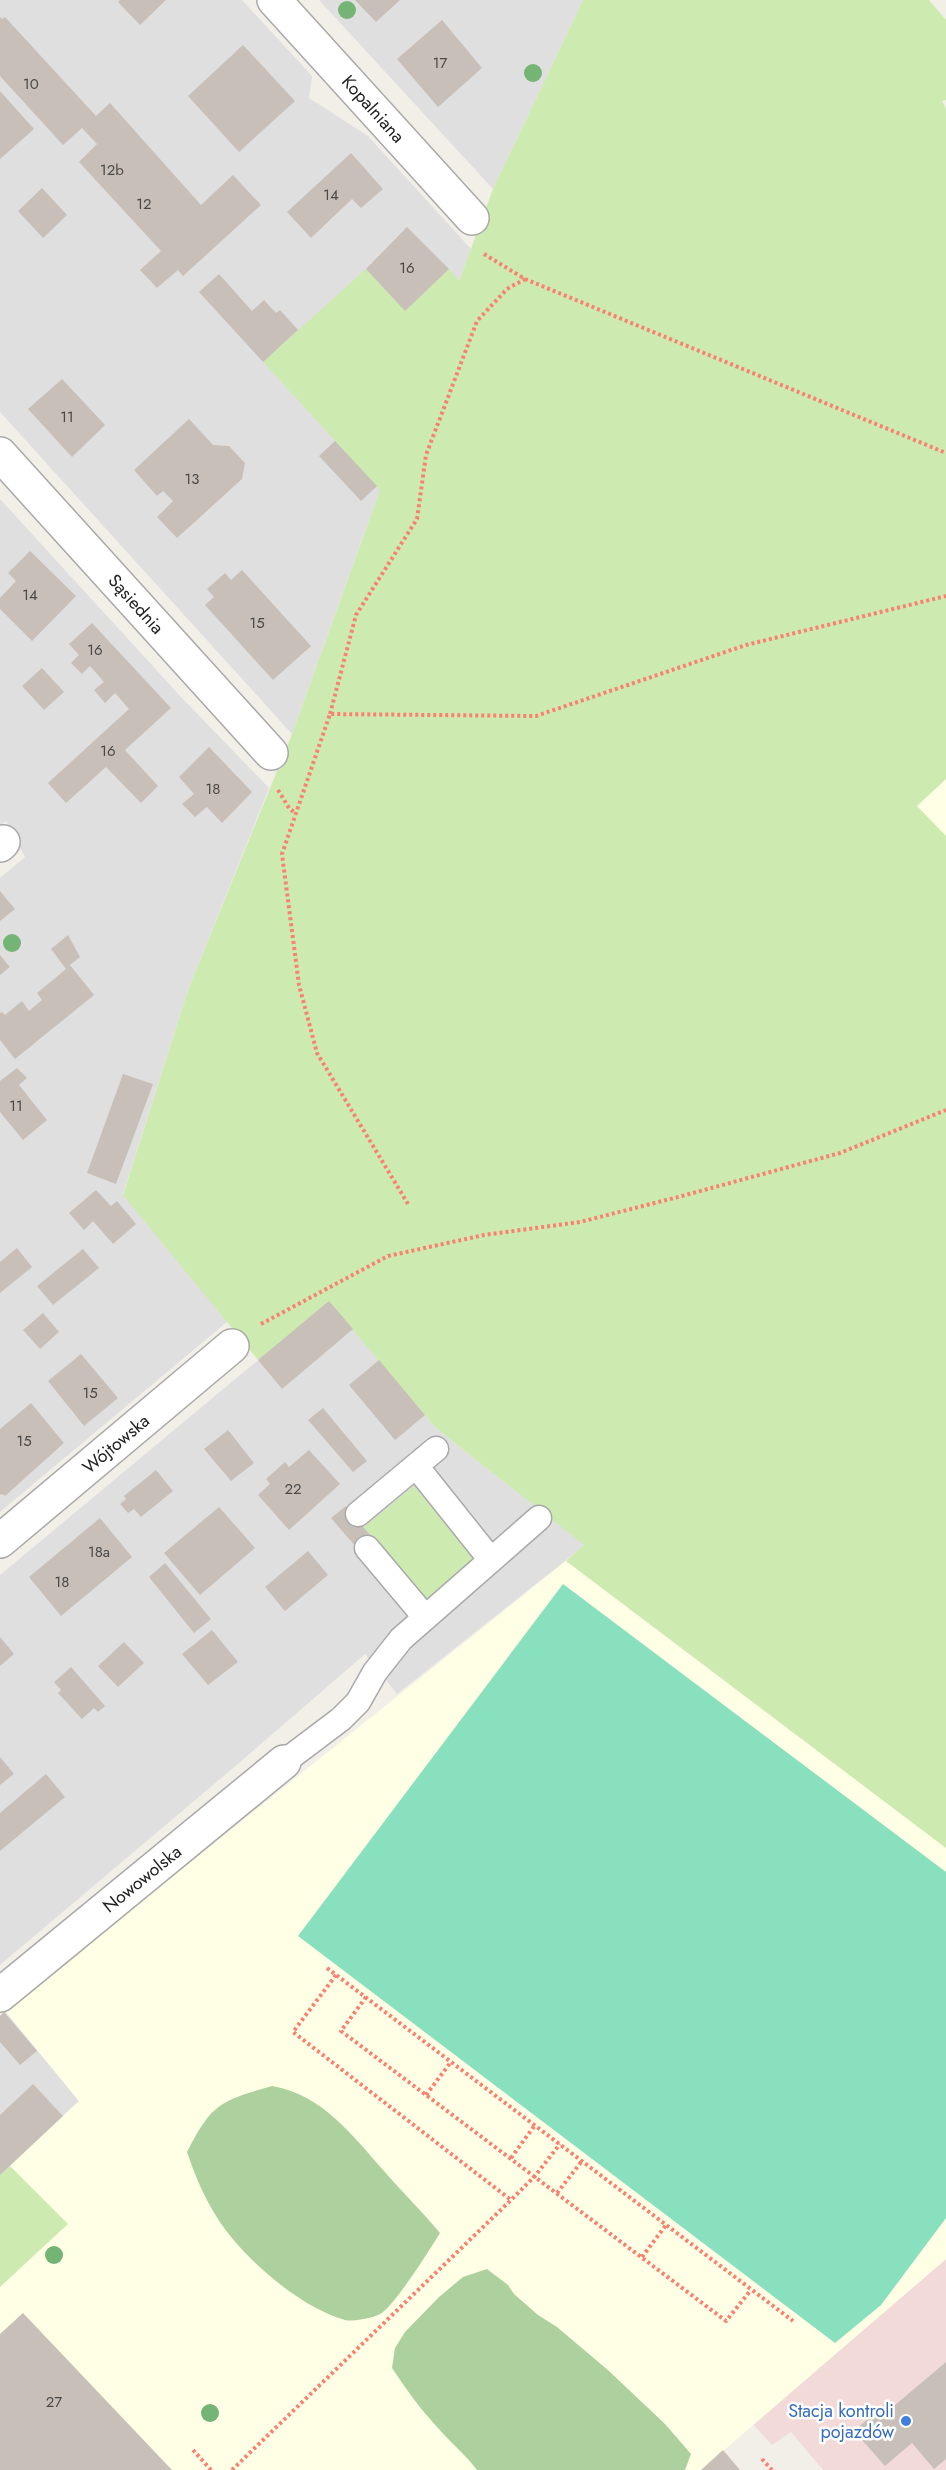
<svg xmlns="http://www.w3.org/2000/svg" width="946" height="2470" viewBox="0 0 946 2470" font-family="Jost,sans-serif">
  <style>
    .residential { fill: #e0dfdf }
    .commercial { fill: #f2dad9 }
    .education { fill: #ffffe5 }
    .grass { fill: #cdebb0 }
    .forest { fill: #add19e }
    .pitch { fill: #88e0be }
    .building { fill: #c7bfb8 }
    .lines { fill: none; stroke-linecap: round; stroke-linejoin: round }
    .service-casing { stroke: #a9a9a9; stroke-width: 27 }
    .minor-casing { stroke: #a9a9a9; stroke-width: 36 }
    .path { stroke: #fa8072; stroke-width: 4; stroke-dasharray: 3 3; stroke-linecap: butt }
    .service { stroke: #fff; stroke-width: 24 }
    .minor { stroke: #fff; stroke-width: 33 }
    .tree { fill: #74b475 }
    .shop-dot { fill: #3f7fe0; stroke: #fff; stroke-width: 2 }
    .labels { text-anchor: middle; stroke-width: 5; stroke-linejoin: round; paint-order: stroke }
    .number-label { font-size: 15px; fill: #4b4948 }
    .street-label { font-size: 18px; fill: #222; stroke: #fff }
    .shop-label { font-size: 18px; fill: #366cbe; stroke: #fff; text-anchor: end }
  </style>
  <rect width="100%" height="100%" fill="#f2efe9"/>
  <!-- residential -->
  <path class="residential" d="M 0,0 L 242,0 L 312,76 L 309,98 L 368,136 L 471,249 L 365,531 L 292,734 L 0,412 Z
    M 319,0 L 583,0 L 493,189 Z
    M 0,499 L 182,698 L 269,788 L 188,990 L 123,1194 L 228,1321 L 0,1512 L 0,878 L 25,857 L 6,821 L 0,825 Z
    M 329,1301 L 437,1429 L 585,1545 L 397,1694 L 365,1654 L 239,1763 L 0,1965 L 0,1575 Z
    M 5,2011 L 79,2101 L 0,2175 L 0,2016 Z"/>
  <!-- commercial -->
  <path class="commercial" d="M 946,2259 L 946,2470 L 823,2470 L 791,2432 L 772,2445 L 753,2424 Z"/>
  <!-- education -->
  <path class="education" d="M 946,779 L 946,836 L 916,806 Z
    M 566,1561 L 946,1848 L 946,2259 L 701,2470 L 0,2470 L 0,2287 L 67,2224 L 10,2166 L 79,2101 L 5,2011 Z"/>
  <!-- grass -->
  <path class="grass" d="M 583,0 L 929,0 L 946,20 L 946,100 L 942,101 L 946,109 L 946,779 L 917,806 L 946,836 L 946,1848 L 566,1561 L 584,1545 L 437,1429 L 329,1302 L 258,1360 L 123,1195 L 188,990 L 292,734 L 380,490 L 263,362 L 366,269 L 405,311 L 449,269 L 459,281 L 493,189 Z
    M 414,1486 L 474,1559 L 427,1599 L 364,1527 Z
    M 10,2166 L 68,2224 L 0,2287 L 0,2175 Z"/>
  <!-- forest -->
  <path class="forest" d="M 272,2086 C 323,2095 352,2135 384,2171 C 402,2192 422,2211 440,2233 C 431,2248 393,2308 380,2314 C 373,2318 352,2322 345,2320 C 299,2307 243,2258 218,2219 C 204,2197 195,2176 187,2152 C 212,2103 220,2101 272,2086 Z
    M 487,2269 L 508,2285 L 514,2294 L 538,2315 L 557,2327 L 609,2371 L 665,2424 L 691,2454 L 685,2470 L 477,2470 C 465,2454 451,2443 438,2428 C 421,2410 406,2389 392,2368 L 395,2348 L 405,2332 L 439,2297 L 463,2277 Z"/>
  <!-- pitch -->
  <path class="pitch" d="M 563,1584 L 946,1872 L 946,2218 L 881,2305 L 835,2343 L 298,1936 Z"/>
  <!-- building -->
  <path class="building" d="M 120,0 L 166,0 L 140,25 L 118,2 Z
    M 355,0 L 400,0 L 376,22 Z
    M 0,17 L 2,19 L 5,17 L 96,116 L 110,103 L 201,205 L 233,175 L 261,205 L 183,276 L 178,270 L 157,288 L 140,270 L 161,251 L 79,162 L 97,144 L 82,128 L 63,145 L 0,76 Z
    M 442,20 L 482,68 L 438,107 L 397,59 Z
    M 243,45 L 295,101 L 239,152 L 188,96 Z
    M 0,91 L 34,129 L 0,159 Z
    M 351,153 L 383,189 L 361,208 L 352,199 L 311,238 L 287,212 Z
    M 42,188 L 67,215 L 43,238 L 18,211 Z
    M 407,227 L 449,269 L 405,311 L 366,269 Z
    M 219,274 L 252,311 L 264,300 L 276,313 L 280,310 L 298,330 L 263,362 L 199,292 Z
    M 62,379 L 105,425 L 72,457 L 28,409 Z
    M 189,419 L 213,445 L 229,446 L 245,463 L 242,479 L 177,538 L 157,517 L 173,501 L 163,491 L 157,496 L 134,470 Z
    M 335,441 L 377,486 L 361,501 L 319,456 Z
    M 30,551 L 76,596 L 32,641 L 0,609 L 0,598 L 16,581 L 8,573 Z
    M 242,570 L 311,646 L 273,680 L 205,605 L 214,597 L 207,589 L 225,573 L 231,580 Z
    M 92,623 L 171,708 L 125,750 L 158,786 L 141,803 L 106,767 L 66,803 L 48,783 L 129,709 L 115,693 L 105,703 L 94,690 L 104,682 L 90,666 L 82,674 L 71,663 L 79,655 L 69,644 Z
    M 42,668 L 64,692 L 44,710 L 22,686 Z
    M 209,747 L 252,792 L 222,823 L 207,807 L 195,817 L 182,804 L 194,794 L 179,777 Z
    M 0,891 L 15,909 L 0,921 Z
    M 68,935 L 80,957 L 70,965 L 94,995 L 15,1059 L 0,1040 L 0,1013 L 2,1012 L 5,1015 L 22,1001 L 29,1011 L 42,1000 L 37,993 L 66,969 L 51,949 Z
    M 0,955 L 10,967 L 0,975 Z
    M 17,1068 L 27,1078 L 19,1085 L 47,1120 L 23,1140 L 0,1112 L 0,1081 Z
    M 123,1074 L 153,1084 L 116,1184 L 87,1173 Z
    M 96,1190 L 111,1206 L 117,1201 L 136,1224 L 113,1244 L 93,1221 L 84,1230 L 69,1213 Z
    M 17,1248 L 32,1267 L 0,1293 L 0,1262 Z
    M 83,1249 L 99,1268 L 53,1305 L 37,1286 Z
    M 329,1301 L 353,1329 L 282,1389 L 258,1360 Z
    M 43,1313 L 59,1332 L 40,1349 L 23,1330 Z
    M 81,1354 L 118,1398 L 84,1426 L 48,1381 Z
    M 379,1360 L 425,1415 L 395,1440 L 349,1385 Z
    M 31,1403 L 64,1443 L 5,1496 L 2,1494 L 0,1495 L 0,1429 Z
    M 323,1408 L 367,1461 L 353,1472 L 308,1420 Z
    M 228,1430 L 254,1463 L 231,1481 L 204,1449 Z
    M 309,1450 L 340,1484 L 289,1530 L 258,1495 L 270,1484 L 266,1479 L 285,1462 L 289,1467 Z
    M 156,1470 L 173,1491 L 141,1517 L 134,1509 L 128,1513 L 120,1504 L 126,1499 L 124,1496 Z
    M 346,1506 L 370,1535 L 356,1547 L 331,1518 Z
    M 219,1507 L 255,1548 L 200,1595 L 164,1553 Z
    M 100,1518 L 132,1557 L 61,1616 L 29,1577 Z
    M 308,1551 L 328,1575 L 285,1611 L 265,1587 Z
    M 165,1563 L 211,1619 L 194,1633 L 149,1577 Z
    M 212,1630 L 238,1662 L 208,1685 L 182,1654 Z
    M 0,1637 L 14,1654 L 0,1666 Z
    M 124,1642 L 144,1663 L 118,1687 L 98,1666 Z
    M 71,1667 L 105,1706 L 98,1712 L 94,1708 L 82,1719 L 58,1693 L 61,1690 L 54,1682 Z
    M 0,1757 L 14,1774 L 0,1785 Z
    M 46,1774 L 65,1797 L 0,1851 L 0,1813 Z
    M 4,2012 L 37,2051 L 20,2065 L 0,2042 L 0,2016 Z
    M 33,2084 L 63,2116 L 0,2175 L 0,2115 Z
    M 23,2313 L 172,2470 L 0,2470 L 0,2334 Z
    M 946,2362 L 946,2459 L 934,2469 L 912,2443 L 885,2466 L 854,2431 L 884,2405 L 888,2411 Z
    M 723,2450 L 740,2470 L 701,2470 Z"/>
  <g class="lines">
    <!-- service casing -->
    <g class="service-casing">
      <path id="service" d="M 416,1466 L 491,1560
        M 358,1514 L 436,1449
        M 367,1548 L 425,1617
        M 284,1762 L 341,1719 L 358,1702 L 375,1672 L 401,1639 L 539,1518"/>
    </g>
    <!-- minor casing -->
    <g class="minor-casing">
      <path id="minor" d="M 274,0 L 472,218
        M 0,454 L 271,753
        M 0,845 L 3,842
        M 0,1541 L 232,1346
        M 0,1995 L 284,1762"/>
    </g>
    <!-- path -->
    <path class="path" d="M 484,254 L 525,279 L 946,453
      M 330,714 L 356,615 L 417,519 L 426,455 L 477,321 L 507,289 L 525,279
      M 278,790 L 289,808 L 296,814
      M 408,1204 L 317,1053 L 299,985 L 282,854 L 330,714 L 536,716 L 746,645 L 946,596
      M 261,1324 L 388,1256 L 484,1235 L 580,1222 L 682,1196 L 840,1153 L 946,1110
      M 327,1968 L 793,2321
      M 336,1975 L 293,2032 L 511,2200
      M 366,1997 L 341,2031 L 726,2321 L 751,2290
      M 426,2095 L 451,2062
      M 511,2158 L 535,2125
      M 557,2193 L 582,2161
      M 642,2257 L 666,2225
      M 193,2450 L 211,2470
      M 762,2459 L 772,2470
      M 232,2470 L 511,2200 L 535,2176 L 560,2144"/>
    <!-- service -->
    <use href="#service" class="service"/>
    <!-- minor -->
    <use href="#minor" class="minor"/>
  </g>
  <!-- trees -->
  <g class="tree">
    <circle cx="347" cy="10" r="9"/>
    <circle cx="533" cy="73" r="9"/>
    <circle cx="12" cy="943" r="9"/>
    <circle cx="54" cy="2255" r="9"/>
    <circle cx="210" cy="2413" r="9"/>
  </g>
  <!-- markers -->
  <circle class="shop-dot" cx="906" cy="2421" r="6"/>
  <g class="labels">
    <!-- number labels -->
    <g class="number-label">
      <text x="440" y="68">17</text>
      <text x="31" y="89">10</text>
      <text x="112" y="175">12b</text>
      <text x="331" y="200">14</text>
      <text x="144" y="209">12</text>
      <text x="407" y="273">16</text>
      <text x="67" y="422">11</text>
      <text x="192" y="484">13</text>
      <text x="30" y="600">14</text>
      <text x="257" y="628">15</text>
      <text x="95" y="655">16</text>
      <text x="108" y="756">16</text>
      <text x="213" y="794">18</text>
      <text x="16" y="1111">11</text>
      <text x="90" y="1398">15</text>
      <text x="24" y="1446">15</text>
      <text x="293" y="1494">22</text>
      <text x="99" y="1557">18a</text>
      <text x="62" y="1587">18</text>
      <text x="54" y="2407">27</text>
    </g>
    <!-- street labels -->
    <g class="street-label">
      <text transform="translate(373 109) rotate(48)" y="6">Kopalniana</text>
      <text transform="translate(136 604) rotate(48)" y="6">Sąsiednia</text>
      <text transform="translate(116 1444) rotate(-40)" y="6">Wójtowska</text>
      <text transform="translate(142 1879) rotate(-39)" y="6">Nowowolska</text>
    </g>
    <!-- shop labels -->
    <g class="shop-label">
      <text x="894" y="2417">Stacja kontroli<tspan x="894" dy="21">pojazdów</tspan></text>
    </g>
  </g>
</svg>
